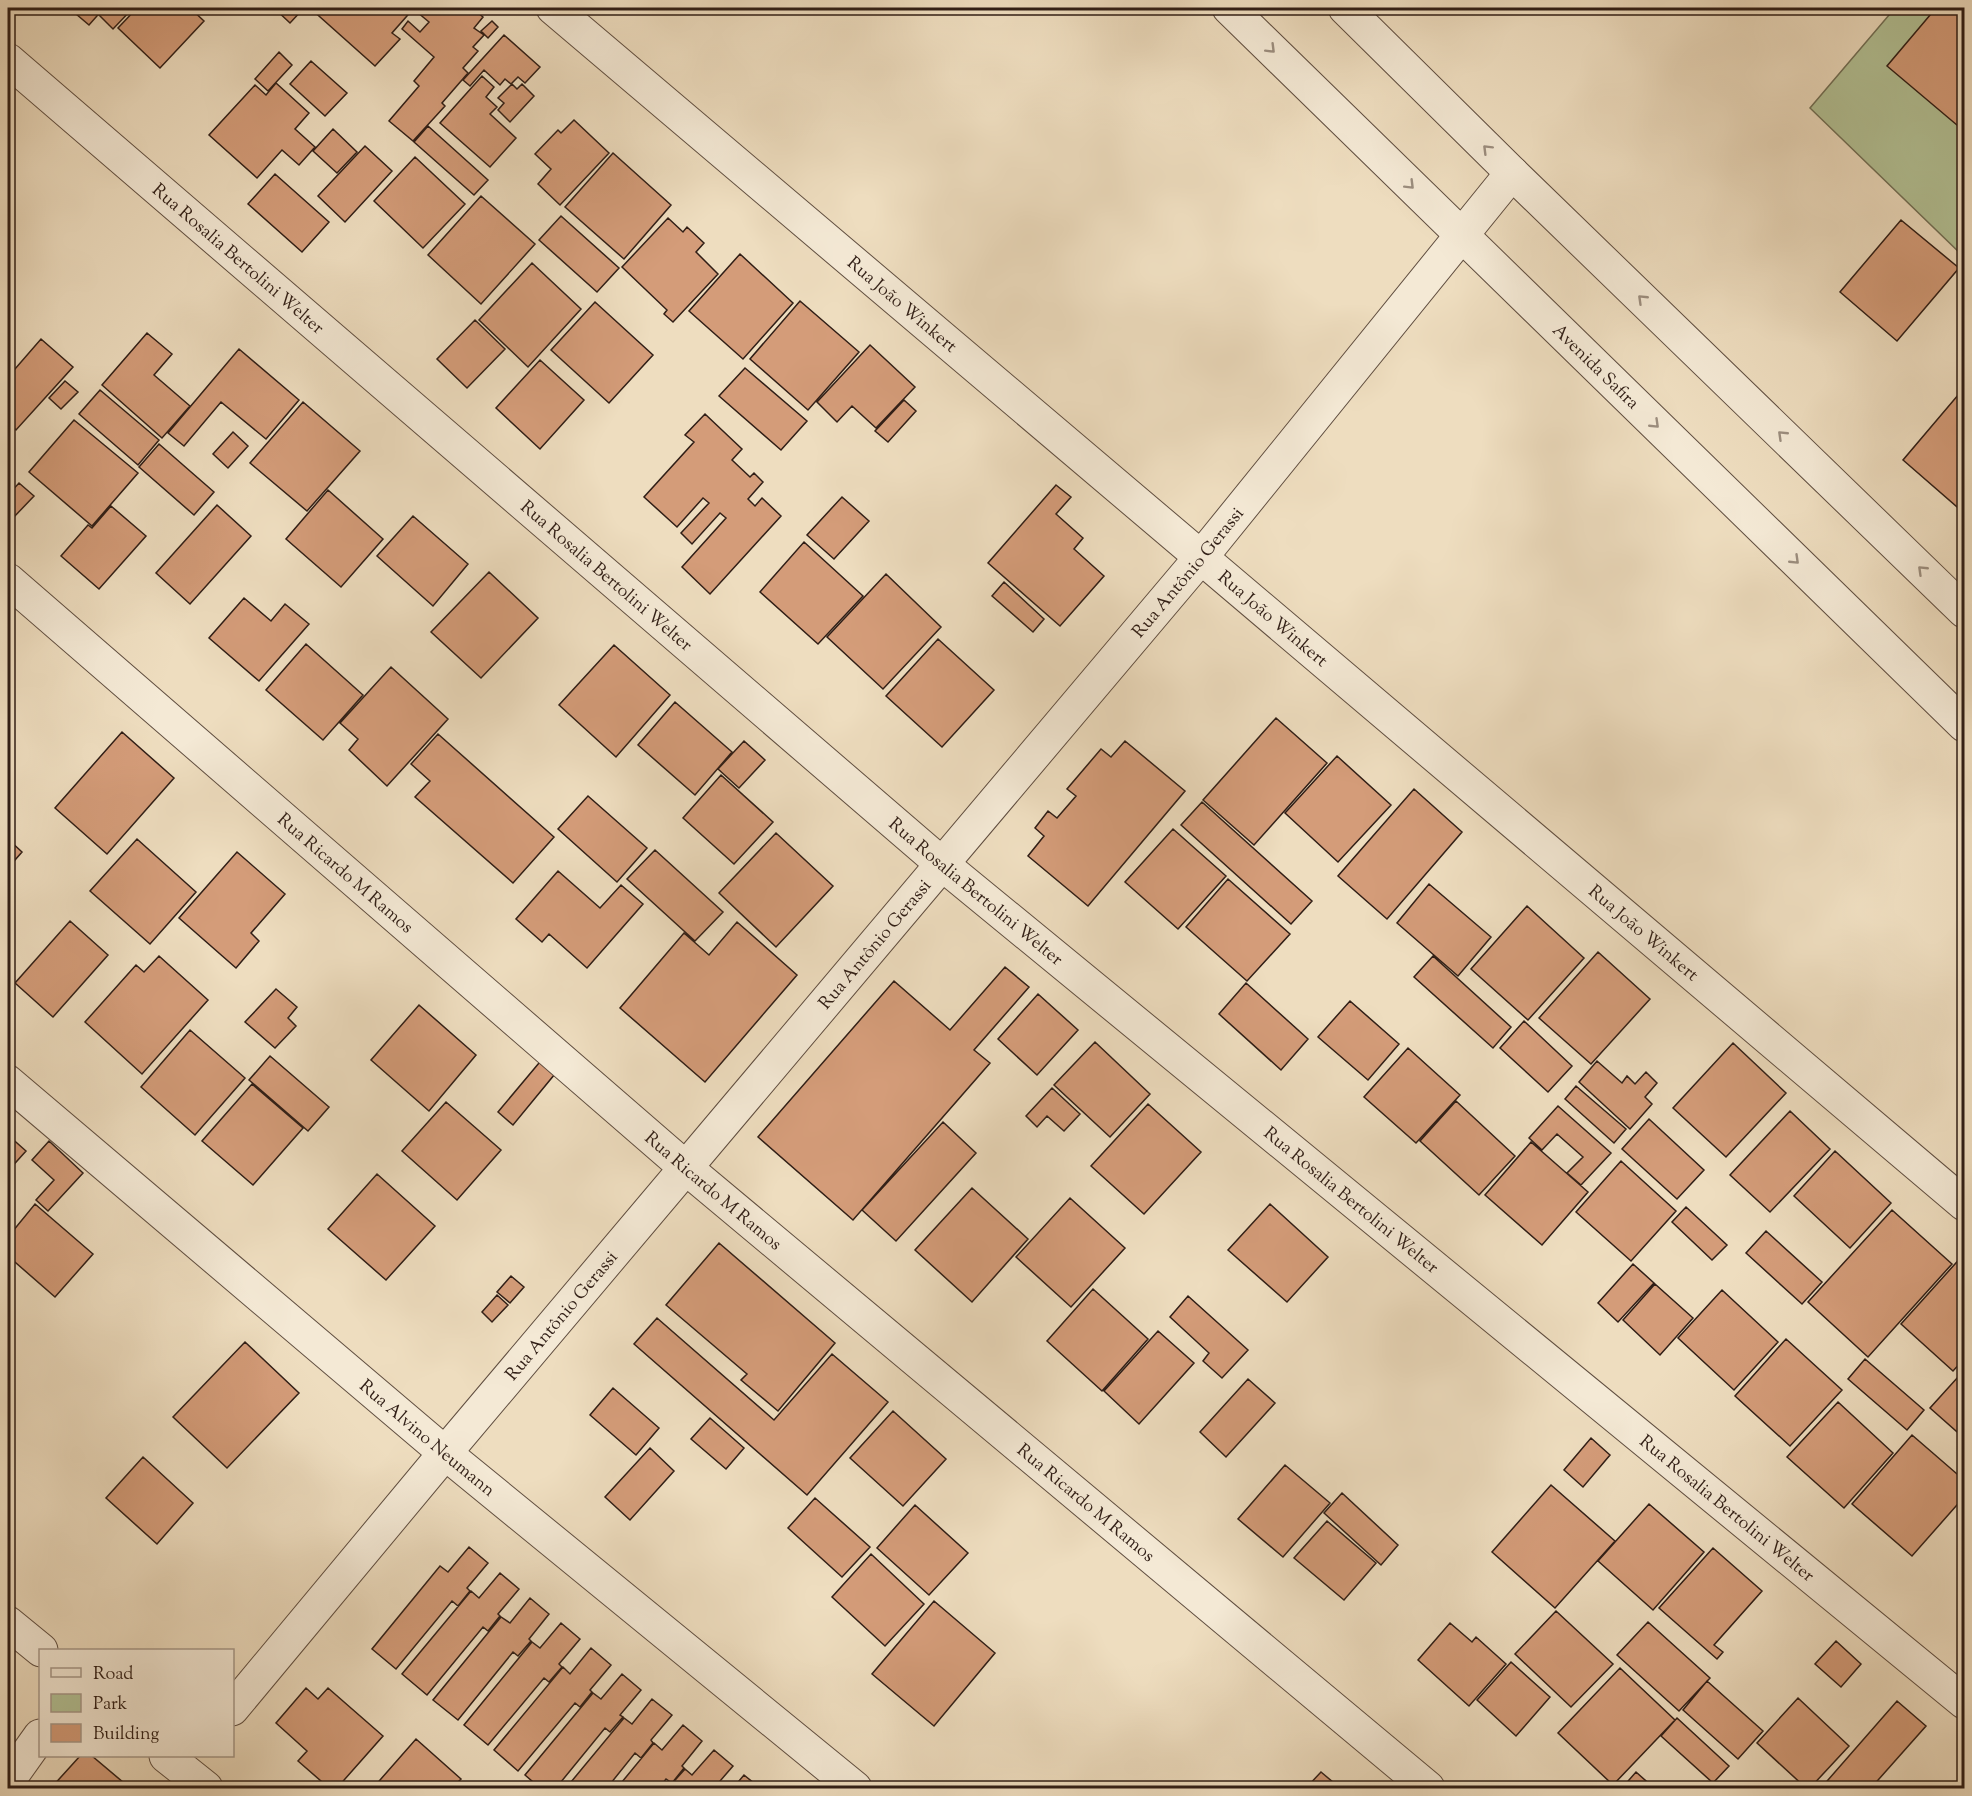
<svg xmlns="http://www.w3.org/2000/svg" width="1972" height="1796" viewBox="0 0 1972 1796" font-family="'Sorts Mill Goudy',serif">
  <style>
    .green { fill: #b3c296; stroke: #727056; stroke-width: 1.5 }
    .building { fill: #d49c79; stroke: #301e16; stroke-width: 1.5 }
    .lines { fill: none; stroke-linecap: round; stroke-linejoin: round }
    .minor-casing { stroke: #604e40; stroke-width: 35 }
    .minor { stroke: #f4e9d5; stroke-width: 33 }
    .oneway { stroke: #9c8e7f }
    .labels { text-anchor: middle; stroke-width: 5; stroke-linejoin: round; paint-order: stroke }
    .street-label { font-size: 18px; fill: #301e16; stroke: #f4e9d5 }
  </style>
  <rect width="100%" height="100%" fill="#eeddbf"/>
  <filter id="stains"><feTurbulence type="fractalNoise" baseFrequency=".00333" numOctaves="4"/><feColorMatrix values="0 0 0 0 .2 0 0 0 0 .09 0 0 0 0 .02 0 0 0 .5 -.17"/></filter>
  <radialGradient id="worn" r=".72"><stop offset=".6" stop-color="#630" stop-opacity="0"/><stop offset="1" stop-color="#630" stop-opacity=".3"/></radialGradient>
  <!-- green -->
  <path class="green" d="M 1895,8 L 1964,8 L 1964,257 L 1810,108 Z"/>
  <!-- building -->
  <path class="building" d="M 69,8 L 104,8 L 89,25 Z
    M 105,8 L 133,8 L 113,29 L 99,15 Z
    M 137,8 L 190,8 L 204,21 L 160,68 L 118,28 Z
    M 274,8 L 304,8 L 290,23 Z
    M 310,8 L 371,8 L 376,11 L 379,8 L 414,8 L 392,33 L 400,39 L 375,66 Z
    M 421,8 L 472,8 L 483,17 L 474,28 L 484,35 L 473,47 L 478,51 L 463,68 L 468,73 L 442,103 L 445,106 L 413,141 L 389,121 L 419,86 L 414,81 L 434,57 L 402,29 L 408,21 L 420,32 L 429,22 L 417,12 Z
    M 1936,8 L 1964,8 L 1964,131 L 1887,66 Z
    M 492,21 L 498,27 L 488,38 L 481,31 Z
    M 504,35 L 540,67 L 525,83 L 518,77 L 511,84 L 505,79 L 500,85 L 484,70 L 470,86 L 463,80 Z
    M 279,52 L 292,65 L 268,91 L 255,79 Z
    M 311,61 L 347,93 L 325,116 L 290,84 Z
    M 482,76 L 494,87 L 486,97 L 497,107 L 490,114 L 516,138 L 490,167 L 440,123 Z
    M 276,83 L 309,113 L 295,129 L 315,147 L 299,165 L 282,150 L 257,178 L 209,135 L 255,85 L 266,95 Z
    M 512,84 L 517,89 L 522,84 L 534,96 L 510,122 L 498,110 L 504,103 L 498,98 Z
    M 574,120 L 609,153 L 560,205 L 538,184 L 551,169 L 535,154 L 558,130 L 561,133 Z
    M 428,126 L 488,180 L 474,195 L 414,142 Z
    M 333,129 L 357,152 L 337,173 L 313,151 Z
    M 365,146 L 392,171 L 345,222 L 318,196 Z
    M 613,153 L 671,205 L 624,259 L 565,207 Z
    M 415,157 L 465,204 L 423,248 L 374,201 Z
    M 275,174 L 329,222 L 302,252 L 248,204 Z
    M 481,196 L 535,244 L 481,304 L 428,255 Z
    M 561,216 L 619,268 L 597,292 L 539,240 Z
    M 668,218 L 683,232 L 687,227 L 704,243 L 696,252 L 718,274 L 673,322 L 664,314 L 667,310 L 622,267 Z
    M 1901,220 L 1959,268 L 1897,341 L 1840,292 Z
    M 740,254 L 793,303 L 743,359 L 689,311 Z
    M 532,263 L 581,309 L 528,367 L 479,320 Z
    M 800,301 L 859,352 L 808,410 L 750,359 Z
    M 595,302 L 653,355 L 609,403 L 551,350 Z
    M 475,320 L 505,349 L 467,388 L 437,359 Z
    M 147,333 L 172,354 L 154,375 L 190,406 L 162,438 L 102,385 Z
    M 41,339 L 73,367 L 16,430 L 8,422 L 8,377 Z
    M 870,345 L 915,387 L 876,428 L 852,406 L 837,422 L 817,402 Z
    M 239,349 L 299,400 L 266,439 L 221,402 L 184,446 L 168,433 Z
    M 540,360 L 584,400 L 540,449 L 496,408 Z
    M 745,368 L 807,421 L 781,450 L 719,396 Z
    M 65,381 L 78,392 L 61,409 L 49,398 Z
    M 1964,388 L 1964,513 L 1903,460 Z
    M 100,390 L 159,440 L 138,465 L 79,414 Z
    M 904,400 L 916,411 L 888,442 L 875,431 Z
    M 303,402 L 360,451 L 307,511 L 250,463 Z
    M 705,414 L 742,449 L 732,460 L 750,477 L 754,473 L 763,482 L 748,499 L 755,506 L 762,498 L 781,516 L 710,594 L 682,567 L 726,518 L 720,513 L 692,544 L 681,533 L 709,503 L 703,498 L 677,527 L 644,497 L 694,442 L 685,435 Z
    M 74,420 L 138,473 L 92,526 L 29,472 Z
    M 233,432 L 248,446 L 228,468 L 213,454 Z
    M 159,444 L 214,492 L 194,515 L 139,467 Z
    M 19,483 L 34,496 L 14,517 L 8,510 L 8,495 Z
    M 1056,485 L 1071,497 L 1056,514 L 1083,538 L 1074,549 L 1104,576 L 1060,626 L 988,563 Z
    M 328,490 L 383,539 L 341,587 L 286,539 Z
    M 842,497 L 869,521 L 834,559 L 807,535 Z
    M 217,505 L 251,536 L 190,604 L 156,573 Z
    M 111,506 L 146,536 L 99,589 L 61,556 L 88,525 L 92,528 Z
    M 413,516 L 468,564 L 433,606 L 377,556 Z
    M 804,542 L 863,596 L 818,644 L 760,592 Z
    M 489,572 L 538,618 L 481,678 L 431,632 Z
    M 886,574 L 941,627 L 883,689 L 827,637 Z
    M 1004,582 L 1044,619 L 1033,632 L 992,596 Z
    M 244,598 L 271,621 L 285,604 L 309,624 L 259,681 L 209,638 Z
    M 938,639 L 994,690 L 942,747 L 886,696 Z
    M 306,644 L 363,695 L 323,740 L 266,690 Z
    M 614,645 L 670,695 L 616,757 L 559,705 Z
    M 391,667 L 448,719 L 387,786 L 349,750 L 358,739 L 340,723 Z
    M 675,702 L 732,752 L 695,795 L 638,745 Z
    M 1276,718 L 1327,763 L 1254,845 L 1203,800 Z
    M 122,732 L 174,778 L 107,854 L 55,808 Z
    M 438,734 L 554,837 L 513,883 L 415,797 L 430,781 L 411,764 Z
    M 744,741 L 765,760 L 739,788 L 718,769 Z
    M 1125,741 L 1185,791 L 1088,906 L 1028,856 L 1044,836 L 1035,828 L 1048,811 L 1057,818 L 1076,796 L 1067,789 L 1101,749 L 1111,757 Z
    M 1337,756 L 1391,805 L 1338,862 L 1285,813 Z
    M 721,775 L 773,822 L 734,864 L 683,818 Z
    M 1414,789 L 1462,832 L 1387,919 L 1338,876 Z
    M 588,796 L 647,848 L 617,882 L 558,829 Z
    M 1202,802 L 1312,901 L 1291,924 L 1181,825 Z
    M 1173,829 L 1226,876 L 1178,929 L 1125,882 Z
    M 776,833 L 833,886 L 776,947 L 719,893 Z
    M 8,839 L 22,852 L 8,868 Z
    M 137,839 L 196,892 L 150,944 L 90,891 Z
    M 655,850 L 723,912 L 695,941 L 627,879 Z
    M 237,852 L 285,894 L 251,933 L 259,941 L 236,968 L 179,918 Z
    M 558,871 L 600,908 L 621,885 L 643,904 L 587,968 L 549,934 L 542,942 L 516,919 Z
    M 1228,879 L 1290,934 L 1247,981 L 1186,927 Z
    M 1429,884 L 1491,937 L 1458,976 L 1397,923 Z
    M 1527,906 L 1584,958 L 1528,1020 L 1471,969 Z
    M 70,921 L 108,955 L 53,1017 L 15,983 Z
    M 737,922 L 797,975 L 705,1082 L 620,1008 L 684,933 L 709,955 Z
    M 1598,952 L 1650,999 L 1591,1064 L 1539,1018 Z
    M 159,956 L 208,1000 L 142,1074 L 85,1022 L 136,965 L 144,972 Z
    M 1433,956 L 1511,1027 L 1493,1048 L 1414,977 Z
    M 1005,967 L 1029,987 L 974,1050 L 990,1063 L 853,1220 L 758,1137 L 894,981 L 950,1030 Z
    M 1246,983 L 1308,1039 L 1281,1070 L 1219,1014 Z
    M 276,989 L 297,1007 L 288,1018 L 296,1026 L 275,1048 L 245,1022 Z
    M 1038,994 L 1078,1030 L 1037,1075 L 998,1039 Z
    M 1350,1001 L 1399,1044 L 1368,1080 L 1318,1037 Z
    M 419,1005 L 476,1055 L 429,1111 L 371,1060 Z
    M 1524,1021 L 1572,1066 L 1548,1092 L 1500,1048 Z
    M 190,1030 L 245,1078 L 195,1135 L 141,1087 Z
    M 1095,1042 L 1150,1094 L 1110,1137 L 1054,1085 Z
    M 1733,1043 L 1786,1093 L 1726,1157 L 1673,1108 Z
    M 1408,1048 L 1460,1095 L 1416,1143 L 1364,1097 Z
    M 270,1056 L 329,1107 L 308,1131 L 249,1080 Z
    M 544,1057 L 559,1069 L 513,1125 L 498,1112 Z
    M 1597,1061 L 1622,1083 L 1627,1076 L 1635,1084 L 1646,1072 L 1657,1083 L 1645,1097 L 1652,1104 L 1630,1129 L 1579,1082 Z
    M 252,1084 L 303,1128 L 253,1185 L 202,1141 Z
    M 1576,1086 L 1626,1129 L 1614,1143 L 1565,1099 Z
    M 1052,1088 L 1080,1114 L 1064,1131 L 1047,1116 L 1037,1127 L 1026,1116 Z
    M 1456,1101 L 1515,1156 L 1479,1195 L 1420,1141 Z
    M 446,1102 L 501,1150 L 457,1200 L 402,1151 Z
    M 1148,1104 L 1201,1152 L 1144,1214 L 1091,1166 Z
    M 1558,1106 L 1611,1153 L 1581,1185 L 1567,1173 L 1583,1157 L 1557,1134 L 1542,1150 L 1529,1138 Z
    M 1790,1111 L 1830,1149 L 1770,1212 L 1730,1175 Z
    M 1649,1119 L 1704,1170 L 1677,1199 L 1622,1149 Z
    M 943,1122 L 976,1153 L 896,1241 L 862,1210 Z
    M 8,1135 L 26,1151 L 8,1171 Z
    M 49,1141 L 83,1173 L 48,1211 L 36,1200 L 54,1180 L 32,1160 Z
    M 1531,1142 L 1588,1192 L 1542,1245 L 1485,1195 Z
    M 1835,1151 L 1891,1203 L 1850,1248 L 1794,1196 Z
    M 1621,1161 L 1676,1211 L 1631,1261 L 1576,1212 Z
    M 377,1174 L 435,1226 L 386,1280 L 328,1229 Z
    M 972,1188 L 1028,1239 L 972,1302 L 915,1250 Z
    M 1070,1198 L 1125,1248 L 1071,1307 L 1016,1257 Z
    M 35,1204 L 93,1254 L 55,1297 L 8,1256 L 8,1237 Z
    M 1270,1204 L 1328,1257 L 1287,1302 L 1228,1250 Z
    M 1686,1207 L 1727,1245 L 1712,1260 L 1672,1222 Z
    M 1892,1210 L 1952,1264 L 1868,1357 L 1808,1302 Z
    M 1766,1231 L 1822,1282 L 1802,1304 L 1746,1253 Z
    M 719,1243 L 835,1343 L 778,1411 L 741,1380 L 747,1374 L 666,1305 Z
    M 1964,1254 L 1964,1359 L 1953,1371 L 1901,1324 Z
    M 1633,1264 L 1654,1283 L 1618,1322 L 1598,1303 Z
    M 511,1276 L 524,1287 L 510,1303 L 497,1292 Z
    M 1655,1284 L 1693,1318 L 1660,1355 L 1623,1320 Z
    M 1093,1289 L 1148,1339 L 1102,1391 L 1047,1341 Z
    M 1722,1290 L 1778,1342 L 1734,1390 L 1678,1338 Z
    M 497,1295 L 508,1305 L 492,1322 L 482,1312 Z
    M 1188,1296 L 1248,1350 L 1222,1378 L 1203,1361 L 1209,1353 L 1170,1317 Z
    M 657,1318 L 774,1420 L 832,1354 L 888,1402 L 807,1495 L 634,1344 Z
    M 1158,1331 L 1194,1363 L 1139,1424 L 1104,1391 Z
    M 1786,1339 L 1842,1390 L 1790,1446 L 1735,1396 Z
    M 245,1342 L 299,1393 L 227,1468 L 173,1417 Z
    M 1865,1359 L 1924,1410 L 1907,1430 L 1848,1379 Z
    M 1958,1377 L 1964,1383 L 1964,1438 L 1930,1408 Z
    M 1248,1379 L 1275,1403 L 1226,1457 L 1200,1432 Z
    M 613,1388 L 659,1428 L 636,1455 L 590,1415 Z
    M 1838,1402 L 1893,1453 L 1844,1508 L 1787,1457 Z
    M 893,1411 L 946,1459 L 903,1506 L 850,1458 Z
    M 710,1418 L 744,1448 L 726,1469 L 691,1439 Z
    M 1912,1435 L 1964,1480 L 1964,1497 L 1912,1556 L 1852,1504 Z
    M 1591,1438 L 1610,1455 L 1583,1487 L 1564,1470 Z
    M 650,1448 L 674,1471 L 630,1520 L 605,1497 Z
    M 143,1457 L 193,1503 L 157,1544 L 106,1498 Z
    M 1285,1465 L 1330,1503 L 1283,1557 L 1238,1519 Z
    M 1551,1485 L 1615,1541 L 1555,1608 L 1492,1552 Z
    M 1342,1493 L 1398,1545 L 1381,1565 L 1324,1513 Z
    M 815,1498 L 870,1547 L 842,1577 L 788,1528 Z
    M 1649,1504 L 1704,1552 L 1653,1610 L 1598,1561 Z
    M 915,1505 L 968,1553 L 929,1595 L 877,1548 Z
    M 1327,1521 L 1376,1563 L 1344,1600 L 1294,1558 Z
    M 469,1547 L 488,1563 L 467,1588 L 470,1591 L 458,1606 L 452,1601 L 396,1669 L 372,1649 L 440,1566 L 448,1572 Z
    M 1713,1548 L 1762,1591 L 1714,1645 L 1723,1652 L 1717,1659 L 1659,1608 Z
    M 871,1554 L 924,1604 L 885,1646 L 832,1597 Z
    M 500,1573 L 519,1589 L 498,1614 L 500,1616 L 488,1631 L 483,1627 L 427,1695 L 402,1674 L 471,1591 L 479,1598 Z
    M 530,1598 L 549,1614 L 529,1639 L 531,1641 L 518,1656 L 513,1652 L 458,1720 L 433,1700 L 501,1617 L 510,1623 Z
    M 934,1601 L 995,1653 L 934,1726 L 872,1674 Z
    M 1556,1611 L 1613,1664 L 1571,1707 L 1515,1654 Z
    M 1648,1622 L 1710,1678 L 1679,1711 L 1617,1655 Z
    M 561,1623 L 580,1639 L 559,1664 L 562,1667 L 549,1682 L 544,1678 L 488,1745 L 464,1725 L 532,1642 L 540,1648 Z
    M 1450,1623 L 1472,1642 L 1476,1637 L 1506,1664 L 1469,1706 L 1418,1660 Z
    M 1836,1641 L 1861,1664 L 1841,1687 L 1815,1664 Z
    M 591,1648 L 611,1665 L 590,1690 L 592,1692 L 580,1707 L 575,1703 L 518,1771 L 494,1750 L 563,1667 L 570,1674 Z
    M 1511,1662 L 1550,1697 L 1516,1736 L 1477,1700 Z
    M 1620,1668 L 1675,1720 L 1613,1785 L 1558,1733 Z
    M 622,1674 L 641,1690 L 620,1715 L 623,1717 L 610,1732 L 605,1728 L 556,1788 L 540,1788 L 525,1775 L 593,1693 L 601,1699 Z
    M 1707,1681 L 1763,1731 L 1738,1759 L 1683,1710 Z
    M 306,1688 L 318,1699 L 328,1688 L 383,1736 L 337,1788 L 329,1788 L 298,1761 L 307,1751 L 276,1723 Z
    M 1798,1698 L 1849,1746 L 1810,1788 L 1806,1788 L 1757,1743 Z
    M 652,1699 L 672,1715 L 651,1740 L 653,1743 L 641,1758 L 635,1753 L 607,1788 L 566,1788 L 624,1718 L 632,1724 Z
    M 1897,1701 L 1926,1726 L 1871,1788 L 1821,1788 Z
    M 1677,1718 L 1729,1766 L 1713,1783 L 1661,1736 Z
    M 683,1725 L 702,1741 L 682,1766 L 684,1768 L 672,1783 L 666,1779 L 659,1788 L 617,1788 L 654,1743 L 662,1750 Z
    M 416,1739 L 461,1779 L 452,1788 L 373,1788 Z
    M 714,1750 L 733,1766 L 714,1788 L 668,1788 L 685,1769 L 692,1775 Z
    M 80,1756 L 92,1756 L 130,1788 L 51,1788 Z
    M 1321,1772 L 1340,1788 L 1306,1788 Z
    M 1636,1772 L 1654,1788 L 1622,1788 Z
    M 744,1775 L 760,1788 L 733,1788 Z"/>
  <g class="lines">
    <!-- minor casing -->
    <g class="minor-casing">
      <g id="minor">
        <path id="s1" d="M 553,8 L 1964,1204"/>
        <path id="s2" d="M 1229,8 L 1964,725"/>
        <path d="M 1345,8 L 1512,173 L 1964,611"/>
        <path id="s3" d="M 8,60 L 942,864 L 1964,1702"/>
        <path id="s4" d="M 8,580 L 686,1168 L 1428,1788"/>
        <path id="s5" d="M 8,1082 L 445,1453 L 855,1788"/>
        <path d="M 8,1623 L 41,1650"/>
        <path id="s6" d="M 232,1709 L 445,1453 L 1202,556 L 1512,173"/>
        <path d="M 166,1756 L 206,1788"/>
        <path d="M 8,1781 L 40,1736"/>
      </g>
    </g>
    <!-- minor -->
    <use href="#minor" class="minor"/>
  </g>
  <!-- one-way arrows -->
  <defs><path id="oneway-chevron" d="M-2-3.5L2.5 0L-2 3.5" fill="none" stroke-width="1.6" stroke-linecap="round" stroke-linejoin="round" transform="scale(1.5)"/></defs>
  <g class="oneway">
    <use href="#oneway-chevron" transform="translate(1271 49) rotate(45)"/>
    <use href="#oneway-chevron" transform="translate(1487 149) rotate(-135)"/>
    <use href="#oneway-chevron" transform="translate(1410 185) rotate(45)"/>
    <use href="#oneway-chevron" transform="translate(1642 299) rotate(-136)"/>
    <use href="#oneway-chevron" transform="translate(1655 424) rotate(44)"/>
    <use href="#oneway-chevron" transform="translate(1782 435) rotate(-136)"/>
    <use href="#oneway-chevron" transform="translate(1795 560) rotate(44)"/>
    <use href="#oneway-chevron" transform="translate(1922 570) rotate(-136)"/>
  </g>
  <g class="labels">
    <!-- street labels -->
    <g class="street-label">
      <text dy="6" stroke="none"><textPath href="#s3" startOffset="304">Rua Rosalia Bertolini Welter</textPath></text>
      <text dy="6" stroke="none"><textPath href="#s1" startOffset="458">Rua João Winkert</textPath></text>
      <text dy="6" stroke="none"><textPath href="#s2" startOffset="513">Avenida Safira</textPath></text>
      <text dy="6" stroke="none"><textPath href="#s6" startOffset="1485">Rua Antônio Gerassi</textPath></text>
      <text dy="6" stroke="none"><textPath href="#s3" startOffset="790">Rua Rosalia Bertolini Welter</textPath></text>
      <text dy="6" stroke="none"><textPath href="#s1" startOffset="944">Rua João Winkert</textPath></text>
      <text dy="6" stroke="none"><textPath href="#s4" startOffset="447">Rua Ricardo M Ramos</textPath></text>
      <text dy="6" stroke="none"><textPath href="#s3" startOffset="1276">Rua Rosalia Bertolini Welter</textPath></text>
      <text dy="6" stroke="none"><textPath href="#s1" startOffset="1430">Rua João Winkert</textPath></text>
      <text dy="6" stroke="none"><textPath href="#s6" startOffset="999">Rua Antônio Gerassi</textPath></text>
      <text dy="6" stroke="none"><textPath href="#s4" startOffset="933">Rua Ricardo M Ramos</textPath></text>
      <text dy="6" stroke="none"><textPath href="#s3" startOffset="1762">Rua Rosalia Bertolini Welter</textPath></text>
      <text dy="6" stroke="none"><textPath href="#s6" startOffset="513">Rua Antônio Gerassi</textPath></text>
      <text dy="6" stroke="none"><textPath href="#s5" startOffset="550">Rua Alvino Neumann</textPath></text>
      <text dy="6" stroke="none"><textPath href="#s4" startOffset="1419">Rua Ricardo M Ramos</textPath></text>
      <text dy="6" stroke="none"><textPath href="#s3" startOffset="2248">Rua Rosalia Bertolini Welter</textPath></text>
    </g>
  </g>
  <!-- margin -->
  <rect width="1972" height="1796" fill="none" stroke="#eeddbf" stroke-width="30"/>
  <rect x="9" y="9" width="1954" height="1778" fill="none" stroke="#301e16" stroke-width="3"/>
  <rect x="15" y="15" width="1942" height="1766" fill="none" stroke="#301e16" stroke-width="1.5"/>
  <!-- legend -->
  <rect x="39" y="1649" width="195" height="108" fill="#f4e9d5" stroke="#a69889" stroke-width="1.5"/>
  <rect x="51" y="1668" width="30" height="9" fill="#f4e9d5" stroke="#a69889" stroke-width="1.5"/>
  <text x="93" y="1679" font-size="18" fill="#301e16">Road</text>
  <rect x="51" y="1694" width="30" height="18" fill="#b3c296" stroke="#a69889" stroke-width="1.5"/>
  <text x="93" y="1709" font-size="18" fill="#301e16">Park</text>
  <rect x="51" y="1724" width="30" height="18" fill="#d49c79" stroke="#a69889" stroke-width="1.5"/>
  <text x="93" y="1739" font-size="18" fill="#301e16">Building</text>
  <rect width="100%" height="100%" filter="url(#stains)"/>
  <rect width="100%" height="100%" fill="url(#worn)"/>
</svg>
